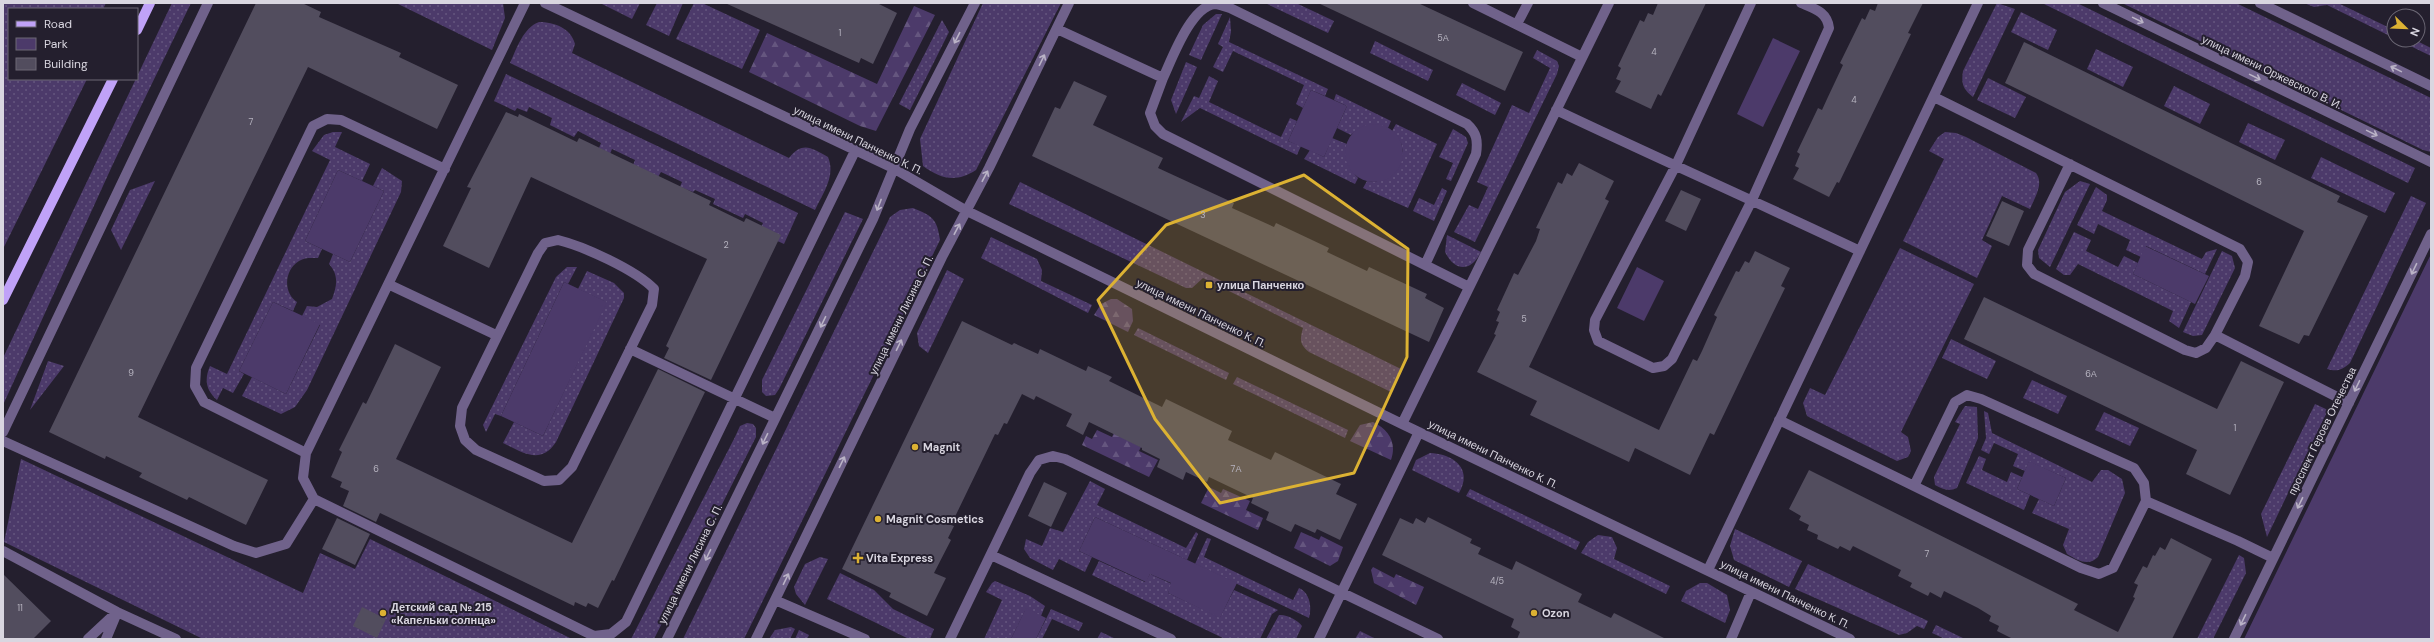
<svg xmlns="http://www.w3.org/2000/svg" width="2434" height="642" viewBox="0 0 2434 642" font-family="'DM Sans',sans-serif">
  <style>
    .grass { fill: url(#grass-dots) }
    .forest { fill: url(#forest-firs) }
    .park { fill: #4c3a6a }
    .building { fill: #524d5e }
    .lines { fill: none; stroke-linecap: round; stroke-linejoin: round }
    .minor { stroke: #70628b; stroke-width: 10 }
    .major { stroke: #c0a2f8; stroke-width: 10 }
    .oneway { stroke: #bab3c6 }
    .marked { fill: #dcb233; fill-opacity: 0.2; stroke: #dcb233; stroke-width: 3; stroke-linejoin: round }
    .poi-dot { fill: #dcb233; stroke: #241f2e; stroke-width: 1.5 }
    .labels { text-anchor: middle; stroke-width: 4; stroke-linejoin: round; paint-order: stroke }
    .number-label { font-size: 9px; fill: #b7b4c0 }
    .street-label { font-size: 11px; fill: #d9d6e0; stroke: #241f2e }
    .poi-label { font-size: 11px; font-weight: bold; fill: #d9d6e0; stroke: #241f2e; text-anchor: start }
  </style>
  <defs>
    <pattern id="grass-dots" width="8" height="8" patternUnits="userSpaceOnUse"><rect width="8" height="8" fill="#4c3a6a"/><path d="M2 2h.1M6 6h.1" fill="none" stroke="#65567f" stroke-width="1.8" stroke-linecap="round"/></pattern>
    <pattern id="forest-firs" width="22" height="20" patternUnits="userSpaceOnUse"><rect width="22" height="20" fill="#4c3a6a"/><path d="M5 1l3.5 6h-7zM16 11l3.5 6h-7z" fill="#65567f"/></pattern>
  </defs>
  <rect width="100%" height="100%" fill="#241f2e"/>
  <!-- grass -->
  <path class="grass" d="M 3,3 L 106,3 L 103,9 L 9,9 L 9,79 L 87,79 L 3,249 Z
    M 172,3 L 191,3 L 113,164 L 3,405 L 3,358 Z
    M 396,3 L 503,3 L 505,18 L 492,50 Z
    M 600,3 L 640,3 L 632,19 Z
    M 657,3 L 683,3 L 669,36 L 646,25 Z
    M 694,3 L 702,3 L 760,30 L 742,69 L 676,39 Z
    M 983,3 L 1061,3 L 976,170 C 956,183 941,179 923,166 L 920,139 Z
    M 1265,3 L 1296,3 L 1334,21 L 1328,33 Z
    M 1997,3 L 2015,9 L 1973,97 C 1963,89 1961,84 1963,71 Z
    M 2042,3 L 2077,3 L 2415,168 L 2408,183 Z
    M 2122,3 L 2236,3 L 2431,98 L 2431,152 L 2423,150 Z
    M 2304,3 L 2338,3 L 2394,30 L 2394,38 L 2327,5 L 2314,7 Z
    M 2021,12 L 2057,30 L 2048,50 L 2011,32 Z
    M 1216,14 L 1222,14 L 1201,60 L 1189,55 L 1203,25 Z
    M 1230,17 L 1231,32 L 1229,42 L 1328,89 L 1325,96 L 1311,90 L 1303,108 L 1296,104 L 1304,85 L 1233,51 L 1223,72 L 1213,67 L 1223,47 L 1218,44 Z
    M 942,20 L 949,32 L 910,110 L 899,104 Z
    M 539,22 C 554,22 571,28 575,44 L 572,53 L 789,158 C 803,141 811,148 828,157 C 836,176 823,193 815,210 L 510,63 C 517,48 523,28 539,22 Z
    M 2398,40 L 2415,40 L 2431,48 L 2431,56 Z
    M 1375,41 L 1433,70 L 1428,81 L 1370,53 Z
    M 2096,49 L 2133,67 L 2123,87 L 2087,69 Z
    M 1537,50 L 1557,61 L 1559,66 L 1557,74 L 1475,242 L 1454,232 L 1469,205 L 1478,209 L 1488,187 L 1477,182 L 1512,105 L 1529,113 L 1550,68 L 1533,58 Z
    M 1186,62 L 1197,67 L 1176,114 L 1171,100 Z
    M 506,74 L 798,213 L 784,244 L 769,237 L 761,227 L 763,223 L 745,214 L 743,218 L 713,204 L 715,199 L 695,190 L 693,192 L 680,187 L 682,182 L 661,172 L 658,177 L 633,165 L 635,160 L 612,149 L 610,154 L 599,148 L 601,143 L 578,131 L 574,137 L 550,125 L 552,118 L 529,107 L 527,112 L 517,108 L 515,111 L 494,101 Z
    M 1209,76 L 1218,81 L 1209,102 L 1281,137 L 1290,118 L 1297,121 L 1288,141 L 1301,146 L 1297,155 L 1200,108 L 1181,122 L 1194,96 L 1199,98 Z
    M 1988,78 L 2026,97 L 2015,118 L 1977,100 Z
    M 1462,83 L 1501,103 L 1495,115 L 1456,95 Z
    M 2174,86 L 2210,104 L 2200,124 L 2164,106 Z
    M 1336,94 L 1391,121 L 1388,128 C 1374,124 1362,126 1351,135 L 1337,128 L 1347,106 L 1334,100 Z
    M 2248,123 L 2285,140 L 2275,160 L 2239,142 Z
    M 1396,124 L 1437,144 L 1408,208 L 1363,188 L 1367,181 L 1376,182 L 1403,152 L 1401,143 L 1392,131 Z
    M 1453,129 L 1466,137 L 1468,143 L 1451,181 L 1446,179 L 1453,163 L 1439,157 Z
    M 333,132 L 342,132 L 335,147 L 370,164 L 362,181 L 338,170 L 305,241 L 322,249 L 318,258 C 312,258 305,257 299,261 C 284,270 283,293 297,302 L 293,311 L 273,302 L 239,371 L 244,374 L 233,393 L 223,388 L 217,400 C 206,390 204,380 210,366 L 227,374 L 330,160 L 312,151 L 324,135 Z
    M 1945,132 L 1956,133 L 1966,137 L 2036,173 C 2044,184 2035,197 2030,209 L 2002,196 L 1982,240 L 1992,246 L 1977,278 L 1903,241 L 1944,159 L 1929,151 L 1938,137 Z
    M 1332,138 L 1347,144 C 1345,157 1349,169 1358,178 L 1355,184 L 1304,159 L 1310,150 L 1324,157 Z
    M 2321,157 L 2395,193 L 2385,213 L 2311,178 Z
    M 382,168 L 402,181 L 401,192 L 307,390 L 295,407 L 281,414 L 242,396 L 252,377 L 286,394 L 320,325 L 302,316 L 307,306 L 317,307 L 332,299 C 337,286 339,275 329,264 L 333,254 L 350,262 L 384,191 L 373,186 Z
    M 155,181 L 121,250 L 111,230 L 130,190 Z
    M 2080,181 L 2090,184 L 2050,267 L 2039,258 L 2038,250 L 2065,192 Z
    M 1020,182 L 1401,369 L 1391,392 L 1309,352 C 1299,344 1300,339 1303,328 L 1203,278 L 1192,288 L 1186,288 L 1009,204 Z
    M 2096,187 L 2107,195 L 2107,200 L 2102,211 L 2202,259 L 2206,252 L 2217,249 L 2205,274 L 2146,246 L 2141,257 L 2126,250 L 2130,240 L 2098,224 L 2094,234 L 2077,225 Z
    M 1442,188 L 1447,191 L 1434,221 L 1413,211 L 1419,198 L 1434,205 Z
    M 2411,196 L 2426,203 L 2350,363 C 2342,370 2337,372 2327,369 Z
    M 913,208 C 932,216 937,218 940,240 L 744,639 L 683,639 L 890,217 L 900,210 Z
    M 845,212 L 863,219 L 779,389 L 775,395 L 766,396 L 762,392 L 762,380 Z
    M 2074,232 L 2091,240 L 2086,251 L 2118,267 L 2124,256 L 2138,263 L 2133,274 L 2191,302 L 2179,328 L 2169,321 L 2173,311 L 2078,264 L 2070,275 L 2064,275 L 2056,269 Z
    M 1447,235 L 1481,252 C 1471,272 1455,272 1445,252 Z
    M 991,237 L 1037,259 L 1042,270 L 1041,281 L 1092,305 L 1088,313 L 981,258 Z
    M 1900,248 L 1974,284 L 1901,432 L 1908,437 L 1911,451 L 1908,457 L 1897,461 L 1807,416 L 1803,403 L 1810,388 L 1825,395 Z
    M 2222,251 L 2232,256 L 2235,268 L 2202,335 L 2193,336 L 2183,332 Z
    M 567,267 L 577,267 L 568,284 L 564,282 L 501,416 L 495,414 L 486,432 L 483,425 L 556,277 Z
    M 947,270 L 964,279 L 928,353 L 919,346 L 917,333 Z
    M 587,271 L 614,283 L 624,293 L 624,298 L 556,442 C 541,465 523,453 503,443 L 514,422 L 543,436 L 606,302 L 578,289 Z
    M 1138,328 L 1229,373 L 1226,380 L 1134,335 Z
    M 1951,339 L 1996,361 L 1987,379 L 1942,358 Z
    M 48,361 L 64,366 L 30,410 Z
    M 1237,377 L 1348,430 L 1345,438 L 1233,384 Z
    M 2032,380 L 2067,396 L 2058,414 L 2023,398 Z
    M 2315,404 L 2328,410 L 2267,537 L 2261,514 Z
    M 1965,406 L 1977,407 L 1978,438 L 1957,488 C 1948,492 1943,489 1935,485 L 1934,477 L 1960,424 L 1955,422 Z
    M 1984,411 L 1988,413 L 1992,433 L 2092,482 L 2101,470 L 2108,470 L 2122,479 L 2125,493 L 2098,557 C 2088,567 2077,560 2067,554 L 2063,545 L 2069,529 L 2032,513 L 2039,499 L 2054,506 L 2066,478 L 2029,462 L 2025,471 L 2013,466 L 2018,454 L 1994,443 L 1989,454 L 1981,450 L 1986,438 Z
    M 2104,412 L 2139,428 L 2130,446 L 2095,430 Z
    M 747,423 L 753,424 L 756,428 L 756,437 L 654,639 L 631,639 L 735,437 L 740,426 Z
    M 1430,453 C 1454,454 1473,469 1459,493 L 1412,470 L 1416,460 Z
    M 1979,456 L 1986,459 L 1982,470 L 2007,482 L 2011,472 L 2022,477 L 2017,489 L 2030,495 L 2024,510 L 1966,483 Z
    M 21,459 L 303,593 L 320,553 L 355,569 L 370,539 L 572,639 L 203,639 L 4,542 Z
    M 1090,481 L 1105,489 L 1097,505 L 1186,548 L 1196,532 L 1198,534 L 1187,560 L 1095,517 L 1079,551 L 1092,557 L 1085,572 L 1059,559 L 1053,570 L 1030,558 L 1024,549 L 1026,539 L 1042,546 L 1050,528 L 1063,532 Z
    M 1470,489 L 1580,542 L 1576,550 L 1466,496 Z
    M 1735,529 L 1802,561 L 1789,587 L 1734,560 L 1730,546 Z
    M 1598,535 L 1612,537 L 1617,548 L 1614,559 L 1670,586 L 1666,594 L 1581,553 L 1588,542 Z
    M 1207,538 L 1211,539 L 1204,557 L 1293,600 L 1299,588 C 1310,593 1312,607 1309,618 L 1195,564 Z
    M 2239,555 L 2244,558 L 2246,573 L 2213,639 L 2197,639 Z
    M 820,557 L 828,559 L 805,605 L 796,594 L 794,587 L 805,564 Z
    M 1099,561 L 1145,582 L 1150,574 L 1172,584 L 1168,593 L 1220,617 L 1234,590 L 1278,610 L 1272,614 L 1260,639 L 1225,639 L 1092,575 Z
    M 1808,564 L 1928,621 L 1924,629 L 1917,626 L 1907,633 L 1899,635 L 1795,589 Z
    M 840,573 L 874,590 L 893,609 L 934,629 L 930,639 L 909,639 L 827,599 Z
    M 995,581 L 1030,596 L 1045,606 L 1041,616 L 1026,609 L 1011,639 L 984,639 L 1002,600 L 986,592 L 992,583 Z
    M 1700,583 L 1707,583 L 1727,595 L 1730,610 L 1725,623 L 1681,601 L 1686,591 Z
    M 1051,609 L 1083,623 L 1079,631 L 1052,619 L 1042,639 L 1036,639 Z
    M 1279,615 C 1286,614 1298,620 1302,626 L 1296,639 L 1266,639 Z
    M 1936,625 L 1965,639 L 1945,639 L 1932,633 Z
    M 791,627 L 795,629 L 790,639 L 769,639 L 775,630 Z
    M 799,630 L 809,635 L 807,639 L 795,639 Z
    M 1360,631 L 1376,639 L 1355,639 Z
    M 1101,632 L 1116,639 L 1097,639 Z"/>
  <!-- forest -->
  <path class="forest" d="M 914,6 L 935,15 L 876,131 L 860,126 L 749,72 L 767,33 L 877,84 Z
    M 1111,299 L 1117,299 L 1132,309 L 1133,321 L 1128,332 L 1094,315 L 1101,304 Z
    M 1373,422 C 1389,430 1397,442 1391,460 L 1350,441 L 1360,425 Z
    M 1097,430 L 1112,437 L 1114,433 L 1141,447 L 1139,451 L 1158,460 L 1149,477 L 1082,445 L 1086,436 L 1092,439 Z
    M 1209,487 L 1221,493 L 1223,489 L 1250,501 L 1246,510 L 1263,518 L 1258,530 L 1201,503 Z
    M 1301,532 L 1319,540 L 1321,536 L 1343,547 L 1338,561 L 1330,566 L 1294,548 Z
    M 1373,567 L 1394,578 L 1396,574 L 1424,587 L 1416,605 L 1374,583 L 1371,570 Z"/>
  <!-- park -->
  <path class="park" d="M 1773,38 L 1800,51 L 1763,127 L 1737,114 Z
    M 1311,90 L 1347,106 L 1324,157 L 1288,141 Z
    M1345 153a29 29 0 1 1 58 0a29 29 0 1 1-58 0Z
    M 338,170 L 384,191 L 350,262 L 305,241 Z
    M 2145,246 L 2209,276 L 2195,304 L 2133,274 Z
    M 2431,254 L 2431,639 L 2244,639 Z
    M 1637,267 L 1664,281 L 1644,321 L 1617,308 Z
    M 564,282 L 607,302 L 543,436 L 501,416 Z
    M 273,302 L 320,324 L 286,394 L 239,371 Z
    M 2029,461 L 2066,478 L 2054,506 L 2017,489 Z
    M 1095,517 L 1237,583 L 1220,618 L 1168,593 L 1171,583 L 1150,574 L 1146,582 L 1079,551 Z
    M 1026,608 L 1046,618 L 1036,639 L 1011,639 Z"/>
  <!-- building -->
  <path class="building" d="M 256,3 L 302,3 L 321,12 L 319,17 L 401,53 L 399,57 L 458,85 L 437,129 L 308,67 L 138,417 L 268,480 L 246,525 L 189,497 L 187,500 L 139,477 L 142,473 L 106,456 L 105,459 L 49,432 Z
    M 725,3 L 877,3 L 897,13 L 873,64 L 861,58 L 859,63 Z
    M 1318,3 L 1418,3 L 1523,52 L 1505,91 Z
    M 1658,3 L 1706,3 L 1661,96 L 1658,94 L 1651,109 L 1615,92 L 1621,81 L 1616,79 L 1621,68 L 1618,66 L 1640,20 L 1644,22 L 1648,13 L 1653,15 Z
    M 1878,3 L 1923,3 L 1908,33 L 1911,34 L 1839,183 L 1837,182 L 1829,197 L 1793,179 L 1799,168 L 1795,166 L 1800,154 L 1797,152 L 1818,108 L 1822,110 L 1827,99 L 1843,65 L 1840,63 L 1862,18 L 1865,20 L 1870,9 L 1875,11 Z
    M 2024,42 L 2340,196 L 2337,202 L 2368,216 L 2309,336 L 2304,335 L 2299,344 L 2259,326 L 2304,231 L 2005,83 Z
    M 1074,81 L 1107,96 L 1093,125 L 1163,158 L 1158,168 L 1234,203 L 1232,208 L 1274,227 L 1276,223 L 1329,248 L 1327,252 L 1367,271 L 1369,267 L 1427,294 L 1425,298 L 1444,308 L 1429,342 L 1032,156 L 1055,107 L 1060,109 Z
    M 506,112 L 518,117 L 519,114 L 577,142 L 579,138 L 711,201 L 709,205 L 744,222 L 746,218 L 781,235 L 711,380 L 664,358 L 669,348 L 666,346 L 707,259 L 531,177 L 489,268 L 443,246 L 471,188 L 467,187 Z
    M 1579,163 L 1614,181 L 1605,199 L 1609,201 L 1529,367 L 1659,430 L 1693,359 L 1697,361 L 1702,351 L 1717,317 L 1714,315 L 1736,271 L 1739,272 L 1745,261 L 1749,263 L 1755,251 L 1790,268 L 1781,286 L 1785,288 L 1748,364 L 1714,435 L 1710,433 L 1690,475 L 1635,448 L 1629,462 L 1530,415 L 1537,401 L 1477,372 L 1496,335 L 1494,334 L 1499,322 L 1496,321 L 1500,312 L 1497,310 L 1514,273 L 1518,275 L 1536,241 L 1540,229 L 1536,228 L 1558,182 L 1562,184 L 1567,173 L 1572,176 Z
    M 1681,190 L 1701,199 L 1686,231 L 1665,221 Z
    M 2002,201 L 2024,211 L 2009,246 L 1986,236 Z
    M 1984,297 L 2217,409 L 2241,361 L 2284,382 L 2230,495 L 2186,474 L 2197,450 L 1964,339 Z
    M 962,321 L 1012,345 L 1014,343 L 1038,354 L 1040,349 L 1086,371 L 1088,366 L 1112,377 L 1109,381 L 1162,407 L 1166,399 L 1232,431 L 1228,440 L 1271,460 L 1275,452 L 1341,484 L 1336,494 L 1357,504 L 1340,540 L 1317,529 L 1315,533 L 1295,524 L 1291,532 L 1266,520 L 1269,512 L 1251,503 L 1253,498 L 1209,477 L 1207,482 L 1186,472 L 1183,480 L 1157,467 L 1160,459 L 1142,450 L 1142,448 L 1089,422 L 1083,435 L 1066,426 L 1072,414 L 1036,396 L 1034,400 L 1022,394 L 1007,424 L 1004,423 L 998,435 L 995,434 L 951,525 L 954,526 L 948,538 L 951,540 L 934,573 L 946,578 L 927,616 L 889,597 L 891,593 L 842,569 Z
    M 395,344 L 441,367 L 396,459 L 572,543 L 658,369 L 705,392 L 614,581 L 612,580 L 598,608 L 588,603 L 586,607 L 575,602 L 574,606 L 380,513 L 376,522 L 343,506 L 349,491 L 340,487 L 342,482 L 331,477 L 342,452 L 339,450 L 363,402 L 366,404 Z
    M 1809,470 L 2078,604 L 2074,610 L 2118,632 L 2135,598 L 2133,597 L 2138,585 L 2134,583 L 2143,566 L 2147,568 L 2153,555 L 2155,556 L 2160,547 L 2165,550 L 2171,538 L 2212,559 L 2172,639 L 2013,639 L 1997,631 L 1999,626 L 1989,621 L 1991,616 L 1978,608 L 1944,591 L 1941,598 L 1930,592 L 1928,596 L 1910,587 L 1912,583 L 1898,576 L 1901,570 L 1853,546 L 1850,551 L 1840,546 L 1838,549 L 1817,539 L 1818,535 L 1807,530 L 1809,525 L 1799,520 L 1801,516 L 1789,509 Z
    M 1044,482 L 1067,493 L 1051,527 L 1028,516 Z
    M 1428,517 L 1472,539 L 1470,543 L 1481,548 L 1478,554 L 1512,570 L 1516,561 L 1582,594 L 1578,602 L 1611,618 L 1614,613 L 1666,639 L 1517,639 L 1520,632 L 1511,627 L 1514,619 L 1382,555 L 1400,518 L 1413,524 L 1416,518 L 1425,523 Z
    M 337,518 L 370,534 L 355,565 L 322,549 Z
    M 3,574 L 51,621 L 33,639 L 3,639 Z
    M 362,607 L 386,619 L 377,638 L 353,626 Z"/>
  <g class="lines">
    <!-- minor -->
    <path class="minor" d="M 545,3 L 893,168 L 967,211 L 1402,424 L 1850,639
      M 1473,3 L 1582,57
      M 1751,3 L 1675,167 L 1595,320 L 1594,330 L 1598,341 L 1653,368 L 1664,366 L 1672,359 L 1752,200 L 1829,28 C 1827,12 1815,9 1801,3
      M 2103,3 L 2431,162
      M 2260,3 L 2431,86
      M 1517,24 L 1528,3
      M 1057,29 L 1163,78 L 1150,113 L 1155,126 L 1163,134 L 1469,287
      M 1163,78 C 1172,59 1191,6 1215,4 C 1219,4 1225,7 1230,8 L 1467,124 C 1477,133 1478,141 1476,154 L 1425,265
      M 1934,97 L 2240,249 L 2248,262 L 2245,276 L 2215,335
      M 1556,110 C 1657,158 1759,203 1860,251
      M 2070,164 L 2028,250 L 2027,265 L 2034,274 L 2185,350 L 2196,353 L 2206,348 L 2215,335 L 2349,403
      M 558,240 C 583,246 636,270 654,289 L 652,305 L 572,467 L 559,480 L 544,481 L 476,450 L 465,440 L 460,426 L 462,408 L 538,253 L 545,243 Z
      M 390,285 L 496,335
      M 630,349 L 775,418
      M 1779,420 L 1914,486
      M 1402,424 L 1609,3
      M 3,432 L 208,3
      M 3,441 L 234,546 L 256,553 L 286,544 L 314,499 L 303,478 L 306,453 L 525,3
      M 306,453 L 204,402 L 195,386 L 196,368 L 313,126 L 327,119 L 341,120 L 445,169
      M 314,499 L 594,636 L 611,634 L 626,622 L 855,151
      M 2146,501 L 2113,568 L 2099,574 L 2081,568 L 1914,486 L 1955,402 L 1967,395 L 1981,399 L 2134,468 L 2144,483 L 2146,501 L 2238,541 L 2273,558
      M 3,551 L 117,612 L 176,639
      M 991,555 L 1171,639
      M 1708,570 L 1978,3
      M 775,600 L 865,639
      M 88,639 L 117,612
      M 106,639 L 116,615
      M 667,639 L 873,219 L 910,129 L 975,3
      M 756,639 L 942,257 L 989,168 L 1069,3
      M 950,639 L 1030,473 L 1039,460 L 1053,456 L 1065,459 L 1438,639
      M 1319,639 L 1419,432
      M 1731,639 L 1751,592
      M 2234,639 L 2431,234"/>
    <!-- major -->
    <path class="major" d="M 137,30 L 150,3
      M 3,300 L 113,79"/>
  </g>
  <!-- one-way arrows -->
  <defs><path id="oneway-shaft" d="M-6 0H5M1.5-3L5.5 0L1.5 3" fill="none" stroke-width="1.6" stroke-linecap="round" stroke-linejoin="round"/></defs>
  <g class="oneway">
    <use href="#oneway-shaft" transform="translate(2138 20) rotate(26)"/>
    <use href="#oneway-shaft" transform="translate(957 38) rotate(117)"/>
    <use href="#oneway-shaft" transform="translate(1042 60) rotate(-64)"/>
    <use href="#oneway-shaft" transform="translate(2396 69) rotate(-154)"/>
    <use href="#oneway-shaft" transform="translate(2255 77) rotate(26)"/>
    <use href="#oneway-shaft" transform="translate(2372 133) rotate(26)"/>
    <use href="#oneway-shaft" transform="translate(985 176) rotate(-62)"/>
    <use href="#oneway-shaft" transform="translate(879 205) rotate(111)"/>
    <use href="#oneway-shaft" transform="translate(957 229) rotate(-62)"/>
    <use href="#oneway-shaft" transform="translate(2414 269) rotate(116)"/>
    <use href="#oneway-shaft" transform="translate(823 322) rotate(116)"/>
    <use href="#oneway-shaft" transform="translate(899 345) rotate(-64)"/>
    <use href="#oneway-shaft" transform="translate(2357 386) rotate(116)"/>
    <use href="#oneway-shaft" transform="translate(765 439) rotate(116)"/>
    <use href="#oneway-shaft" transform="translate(842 462) rotate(-64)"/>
    <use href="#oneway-shaft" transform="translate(2300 503) rotate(116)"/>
    <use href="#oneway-shaft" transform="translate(708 555) rotate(116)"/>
    <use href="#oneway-shaft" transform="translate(786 579) rotate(-64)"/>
    <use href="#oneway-shaft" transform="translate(2243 620) rotate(116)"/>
  </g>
  <!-- marked area -->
  <path class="marked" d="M 1304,175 L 1408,249 L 1407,357 L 1354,473 L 1220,503 L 1155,419 L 1098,300 L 1166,225 Z"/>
  <!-- markers -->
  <g class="poi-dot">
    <rect x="1205" y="281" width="8" height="8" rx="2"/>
    <circle cx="915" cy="447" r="4"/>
    <circle cx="878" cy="519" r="4"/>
    <path d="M856 552h4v4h4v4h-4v4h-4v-4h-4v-4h4z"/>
    <circle cx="383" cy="613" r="4"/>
    <circle cx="1534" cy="613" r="4"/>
  </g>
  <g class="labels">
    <!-- number labels -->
    <g class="number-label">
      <text x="840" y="36">1</text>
      <text x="1443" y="41">5А</text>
      <text x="1654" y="55">4</text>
      <text x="1854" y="103">4</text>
      <text x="251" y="125">7</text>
      <text x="2259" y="185">6</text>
      <text x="1203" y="218">3</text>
      <text x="726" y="248">2</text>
      <text x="1524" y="322">5</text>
      <text x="131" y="376">9</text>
      <text x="2091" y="377">6А</text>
      <text x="2235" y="431">1</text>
      <text x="376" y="472">6</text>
      <text x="1236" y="472">7А</text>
      <text x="1927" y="557">7</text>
      <text x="1497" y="584">4/5</text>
      <text x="20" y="611">11</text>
    </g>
    <!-- street labels -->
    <g class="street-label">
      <text transform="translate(2272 72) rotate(26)" y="4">улица имени Оржевского В. И.</text>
      <text transform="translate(858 140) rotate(26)" y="4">улица имени Панченко К. П.</text>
      <text transform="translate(1201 313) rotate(26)" y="4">улица имени Панченко К. П.</text>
      <text transform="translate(901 315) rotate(-64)" y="4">улица имени Лисина С. П.</text>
      <text transform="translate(2322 431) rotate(-64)" y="4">проспект Героев Отечества</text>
      <text transform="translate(1493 454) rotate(26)" y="4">улица имени Панченко К. П.</text>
      <text transform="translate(690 564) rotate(-64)" y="4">улица имени Лисина С. П.</text>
      <text transform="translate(1785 594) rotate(26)" y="4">улица имени Панченко К. П.</text>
    </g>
    <!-- poi labels -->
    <g class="poi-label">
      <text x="1217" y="289">улица Панченко</text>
      <text x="923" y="451">Magnit</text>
      <text x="886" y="523">Magnit Cosmetics</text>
      <text x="866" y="562">Vita Express</text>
      <text x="391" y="611">Детский сад № 215<tspan x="391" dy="13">«Капельки солнца»</tspan></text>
      <text x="1542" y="617">Ozon</text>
    </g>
  </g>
  <!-- border -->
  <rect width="2434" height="642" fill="none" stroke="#d9d6e0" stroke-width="8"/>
  <!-- legend -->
  <rect x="8" y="8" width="130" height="72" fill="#241f2e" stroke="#6c6875"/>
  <rect x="16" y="21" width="20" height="6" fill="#c0a2f8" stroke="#6c6875"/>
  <text x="44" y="28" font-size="12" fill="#d9d6e0">Road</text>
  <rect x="16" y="38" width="20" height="12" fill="#4c3a6a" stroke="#6c6875"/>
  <text x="44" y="48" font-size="12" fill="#d9d6e0">Park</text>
  <rect x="16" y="58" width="20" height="12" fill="#524d5e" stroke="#6c6875"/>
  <text x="44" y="68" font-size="12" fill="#d9d6e0">Building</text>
  <!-- north arrow -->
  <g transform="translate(2406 28) rotate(113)"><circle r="19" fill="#241f2e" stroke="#6c6875"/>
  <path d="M0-3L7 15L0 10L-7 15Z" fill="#dcb233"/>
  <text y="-6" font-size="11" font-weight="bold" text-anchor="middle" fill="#d9d6e0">N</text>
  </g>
</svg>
